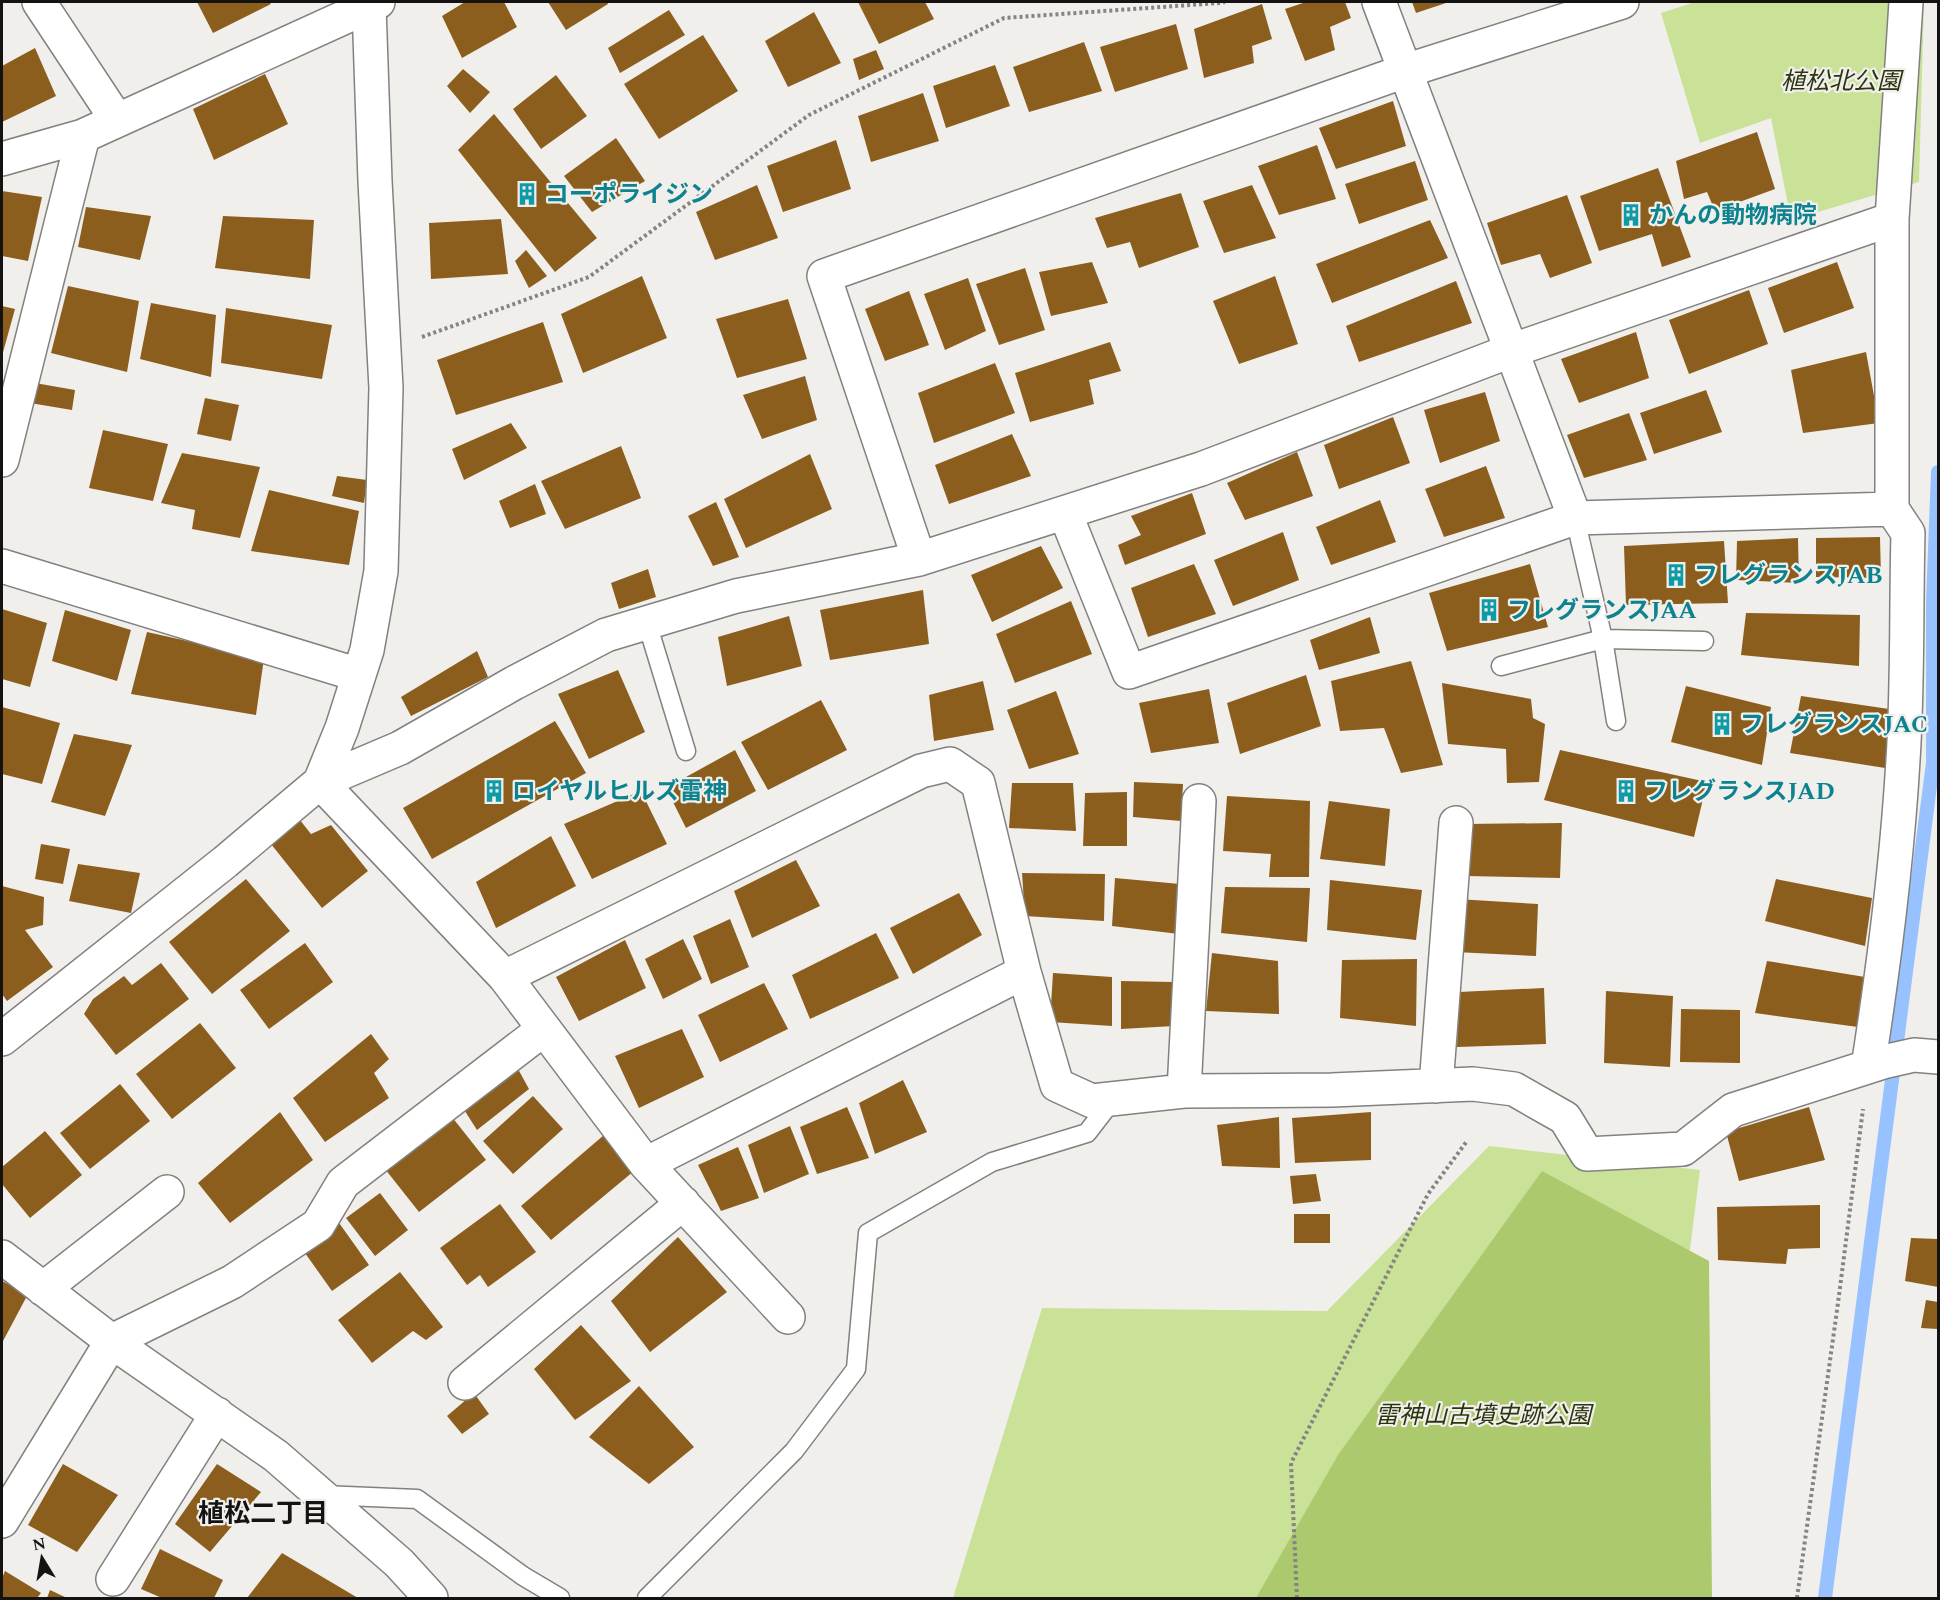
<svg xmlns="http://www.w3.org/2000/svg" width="1940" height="1600" viewBox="0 0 1940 1600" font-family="Spectral,'Noto Sans JP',serif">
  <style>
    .green { fill: #c9e298 }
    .forest { fill: #acc96e }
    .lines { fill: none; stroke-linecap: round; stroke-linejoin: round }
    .stream { stroke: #97c2ff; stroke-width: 14 }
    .building { fill: #8c5e1e }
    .lane-casing { stroke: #83817f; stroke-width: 21 }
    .street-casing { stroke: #83817f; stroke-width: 36 }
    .path { stroke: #858482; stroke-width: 4; stroke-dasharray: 3 3; stroke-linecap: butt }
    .lane { stroke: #fff; stroke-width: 18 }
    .street { stroke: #fff; stroke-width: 33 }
    .labels { text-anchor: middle; stroke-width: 4.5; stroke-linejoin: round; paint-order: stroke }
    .park-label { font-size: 24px; font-style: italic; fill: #2b360f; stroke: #f1efec }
    .culture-label { font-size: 24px; font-weight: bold; fill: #0d838f; stroke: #f1efec; text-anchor: start }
    .neighbourhood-label { font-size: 26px; font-weight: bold; fill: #141312; stroke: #f1efec }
  </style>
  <rect width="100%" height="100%" fill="#f1efec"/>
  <!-- green -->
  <path class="green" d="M 1695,2 L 1924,2 L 1919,182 L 1791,220 L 1771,118 L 1700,143 L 1661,13 Z
    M 1489,1146 L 1700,1170 L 1646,1598 L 953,1598 L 1042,1308 L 1327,1311 Z"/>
  <!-- forest -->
  <path class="forest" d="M 1542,1171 L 1709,1261 L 1712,1598 L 1256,1598 L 1338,1455 Z"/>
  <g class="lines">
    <!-- stream -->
    <path class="stream" d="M 1825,1598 L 1933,763 L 1933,601 L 1938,472"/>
  </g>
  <!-- building -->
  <path class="building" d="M 197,2 L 269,2 L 271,4 L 213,33 Z
    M 465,2 L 504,2 L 517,27 L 462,58 L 442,16 Z
    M 548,2 L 607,2 L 608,4 L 566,30 Z
    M 858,2 L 925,2 L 934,19 L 879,44 Z
    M 1306,2 L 1345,2 L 1351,18 L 1330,27 L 1335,50 L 1305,61 L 1285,9 Z
    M 1412,2 L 1449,2 L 1416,13 Z
    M 1262,4 L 1272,39 L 1252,46 L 1254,63 L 1204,78 L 1194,29 Z
    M 669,10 L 685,35 L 620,73 L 608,48 Z
    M 814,12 L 841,63 L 788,87 L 765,41 Z
    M 1176,24 L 1188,69 L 1115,92 L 1100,47 Z
    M 703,35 L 738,91 L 659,139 L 624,84 Z
    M 1084,42 L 1102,91 L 1029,112 L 1013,67 Z
    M 35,48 L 56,96 L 2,122 L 2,66 Z
    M 876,50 L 884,69 L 859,80 L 853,59 Z
    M 995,65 L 1010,106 L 946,128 L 933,86 Z
    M 463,69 L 490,92 L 470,113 L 447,86 Z
    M 265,74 L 288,124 L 214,160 L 193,109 Z
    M 556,75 L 587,116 L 541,149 L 513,109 Z
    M 923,93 L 939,141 L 871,162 L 858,116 Z
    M 1393,101 L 1406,146 L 1336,169 L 1319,128 Z
    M 494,114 L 597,238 L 555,272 L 458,150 Z
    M 1757,132 L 1775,189 L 1715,211 L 1707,192 L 1684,199 L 1676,161 Z
    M 616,138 L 645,181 L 592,212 L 564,176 Z
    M 836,140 L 851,189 L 783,212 L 767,166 Z
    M 1317,145 L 1336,199 L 1279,215 L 1258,166 Z
    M 1415,161 L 1428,200 L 1359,224 L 1345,184 Z
    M 1658,168 L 1691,257 L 1662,267 L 1652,234 L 1599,251 L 1580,196 Z
    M 757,185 L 778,238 L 715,260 L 696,212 Z
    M 1252,185 L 1276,238 L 1224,253 L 1203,201 Z
    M 2,191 L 42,197 L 28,261 L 2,256 Z
    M 1181,193 L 1199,247 L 1139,268 L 1130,242 L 1107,248 L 1095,218 Z
    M 1567,195 L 1592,263 L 1550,278 L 1540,254 L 1501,265 L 1487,223 Z
    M 86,207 L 151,216 L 140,260 L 78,247 Z
    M 223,216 L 314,220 L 310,279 L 215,268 Z
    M 501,219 L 508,274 L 431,279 L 429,223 Z
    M 1430,220 L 1448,258 L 1332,303 L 1316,264 Z
    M 526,250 L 547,276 L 529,288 L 515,261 Z
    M 1092,262 L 1108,303 L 1051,316 L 1039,272 Z
    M 1837,262 L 1854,308 L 1784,333 L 1768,288 Z
    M 1025,268 L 1045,330 L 999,345 L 976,284 Z
    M 642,276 L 667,338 L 583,373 L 561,314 Z
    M 1275,276 L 1298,344 L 1239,364 L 1213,301 Z
    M 968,278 L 986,331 L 945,350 L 924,294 Z
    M 1456,281 L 1472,323 L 1359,362 L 1346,326 Z
    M 68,286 L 139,301 L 127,372 L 51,353 Z
    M 1749,290 L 1768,344 L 1689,374 L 1669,320 Z
    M 909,291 L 929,345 L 885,361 L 865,309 Z
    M 788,299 L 807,359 L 737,378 L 716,319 Z
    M 151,303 L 216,315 L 211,377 L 140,359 Z
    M 2,306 L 15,309 L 2,356 Z
    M 226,308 L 332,325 L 322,379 L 221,363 Z
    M 543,322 L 563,382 L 456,415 L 437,360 Z
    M 1636,332 L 1649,378 L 1579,403 L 1561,359 Z
    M 1110,342 L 1121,371 L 1089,380 L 1094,404 L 1030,422 L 1015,373 Z
    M 1866,352 L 1879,423 L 1803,433 L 1791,370 Z
    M 995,363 L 1015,413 L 934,443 L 918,393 Z
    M 805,376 L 817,420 L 762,439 L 743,395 Z
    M 35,383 L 75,390 L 72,410 L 30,403 Z
    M 1706,390 L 1722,432 L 1654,454 L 1640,413 Z
    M 1485,392 L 1500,441 L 1440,463 L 1424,410 Z
    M 205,398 L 239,405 L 231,441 L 197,434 Z
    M 1629,413 L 1647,460 L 1584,478 L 1567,435 Z
    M 1393,417 L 1410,463 L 1339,489 L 1324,445 Z
    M 511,423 L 527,448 L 464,480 L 452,449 Z
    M 103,430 L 168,444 L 153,501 L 89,488 Z
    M 1012,434 L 1031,476 L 949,504 L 935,465 Z
    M 621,446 L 641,498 L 565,529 L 541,481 Z
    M 1297,452 L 1313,496 L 1245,520 L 1227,483 Z
    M 182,453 L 260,467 L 240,538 L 192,529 L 195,510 L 161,503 Z
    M 810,454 L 832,509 L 746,548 L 724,499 Z
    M 1486,466 L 1505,518 L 1444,537 L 1425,489 Z
    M 337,476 L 367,480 L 364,503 L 332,496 Z
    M 535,484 L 546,514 L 510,528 L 499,501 Z
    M 269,490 L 359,511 L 349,565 L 251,551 Z
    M 1192,493 L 1206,534 L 1125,565 L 1118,545 L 1141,535 L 1131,516 Z
    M 1380,500 L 1396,542 L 1331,565 L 1316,527 Z
    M 716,502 L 739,557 L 713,566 L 688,516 Z
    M 1283,532 L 1299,580 L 1233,606 L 1214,560 Z
    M 1880,537 L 1881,578 L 1816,577 L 1816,538 Z
    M 1798,538 L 1799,583 L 1736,580 L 1737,541 Z
    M 1724,541 L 1728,603 L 1626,605 L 1624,546 Z
    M 1041,546 L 1063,588 L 992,622 L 971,575 Z
    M 1194,564 L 1216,614 L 1148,637 L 1131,588 Z
    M 1530,564 L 1548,627 L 1447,651 L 1429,593 Z
    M 648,569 L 656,597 L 619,609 L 611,583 Z
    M 923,590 L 929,644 L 830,660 L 820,610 Z
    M 1071,601 L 1092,654 L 1015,683 L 996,634 Z
    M 2,609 L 47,623 L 30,687 L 2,679 Z
    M 65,610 L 131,630 L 117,681 L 52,661 Z
    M 1746,613 L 1860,615 L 1859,666 L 1741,655 Z
    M 789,616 L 802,666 L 727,686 L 718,637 Z
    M 1370,617 L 1380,653 L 1319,670 L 1310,640 Z
    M 147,632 L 264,658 L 256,715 L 131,694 Z
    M 477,651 L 488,677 L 411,716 L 401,697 Z
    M 1411,661 L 1443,765 L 1401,773 L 1384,728 L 1340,731 L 1331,681 Z
    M 618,670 L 645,732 L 589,759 L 558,694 Z
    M 1306,675 L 1321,726 L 1240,754 L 1227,703 Z
    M 983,681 L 994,730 L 934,741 L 929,695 Z
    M 1442,683 L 1531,699 L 1533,718 L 1545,724 L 1539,782 L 1507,783 L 1506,749 L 1448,744 Z
    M 1686,686 L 1771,707 L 1762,765 L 1671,742 Z
    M 1209,689 L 1219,743 L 1151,753 L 1139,703 Z
    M 1056,691 L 1079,754 L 1029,769 L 1007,710 Z
    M 1801,696 L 1889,709 L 1885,768 L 1790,753 Z
    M 821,700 L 847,750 L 768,790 L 741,742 Z
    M 2,707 L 60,723 L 42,784 L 2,774 Z
    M 555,721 L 586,773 L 432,859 L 403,808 Z
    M 74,734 L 132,745 L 105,816 L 51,802 Z
    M 735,750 L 756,791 L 686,828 L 666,788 Z
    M 1560,750 L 1707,782 L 1694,837 L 1544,800 Z
    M 1134,782 L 1183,784 L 1181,821 L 1133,817 Z
    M 1012,783 L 1073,783 L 1076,831 L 1009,828 Z
    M 641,791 L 667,844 L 592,879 L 564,824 Z
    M 1127,792 L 1127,846 L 1083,846 L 1085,793 Z
    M 1227,796 L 1310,801 L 1309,877 L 1269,877 L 1271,854 L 1223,851 Z
    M 1329,801 L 1390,809 L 1385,866 L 1320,859 Z
    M 296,815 L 311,834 L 331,825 L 368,871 L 322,908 L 267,839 Z
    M 1562,823 L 1560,878 L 1466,876 L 1465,824 Z
    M 551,836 L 576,886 L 496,928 L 476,882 Z
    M 41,844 L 70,849 L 63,884 L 35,879 Z
    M 796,860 L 820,906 L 752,938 L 734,891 Z
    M 78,864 L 140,873 L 131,913 L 69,901 Z
    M 1022,873 L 1105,874 L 1104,921 L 1025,916 Z
    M 1115,878 L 1180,884 L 1179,934 L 1112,926 Z
    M 246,879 L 290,931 L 212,994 L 169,942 Z
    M 1776,879 L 1872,898 L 1865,946 L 1765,921 Z
    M 1330,880 L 1422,890 L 1416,940 L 1327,930 Z
    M 2,886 L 44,897 L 43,925 L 25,930 L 53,967 L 7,1001 L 2,994 Z
    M 1225,887 L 1310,888 L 1307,942 L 1221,933 Z
    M 959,893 L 982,935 L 913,974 L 890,928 Z
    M 1457,899 L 1538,904 L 1536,956 L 1455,952 Z
    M 730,919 L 749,967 L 711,984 L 693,936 Z
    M 876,933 L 899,978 L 810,1019 L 792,975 Z
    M 683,939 L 702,979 L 663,999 L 645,959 Z
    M 625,940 L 646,988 L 579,1021 L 556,977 Z
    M 305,943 L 333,982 L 269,1029 L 240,990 Z
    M 1212,953 L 1278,961 L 1279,1014 L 1206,1011 Z
    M 1417,959 L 1416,1026 L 1340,1018 L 1342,960 Z
    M 1767,961 L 1865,977 L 1858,1027 L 1755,1013 Z
    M 161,963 L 189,999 L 116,1055 L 84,1014 L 93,999 L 124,976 L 132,985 Z
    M 1053,973 L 1112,977 L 1112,1026 L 1050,1022 Z
    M 1121,981 L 1173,982 L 1174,1026 L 1121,1029 Z
    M 764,983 L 788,1029 L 720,1062 L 698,1015 Z
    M 1544,988 L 1546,1044 L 1457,1047 L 1459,992 Z
    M 1606,991 L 1673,996 L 1670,1067 L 1604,1063 Z
    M 1681,1009 L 1740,1010 L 1740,1063 L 1680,1062 Z
    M 200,1023 L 236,1068 L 172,1119 L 136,1074 Z
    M 682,1029 L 704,1077 L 639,1108 L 615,1056 Z
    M 371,1034 L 389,1059 L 374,1073 L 389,1098 L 325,1142 L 293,1098 Z
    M 518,1069 L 529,1089 L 477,1130 L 463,1108 Z
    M 903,1080 L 927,1132 L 875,1154 L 859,1103 Z
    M 120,1084 L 150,1121 L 90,1169 L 60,1133 Z
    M 533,1096 L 563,1129 L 513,1174 L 483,1141 Z
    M 847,1107 L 869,1158 L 817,1174 L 800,1127 Z
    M 1809,1107 L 1825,1160 L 1739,1181 L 1726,1132 Z
    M 280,1112 L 313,1160 L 230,1223 L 198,1183 Z
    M 1371,1112 L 1371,1160 L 1295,1163 L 1292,1118 Z
    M 452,1117 L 486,1160 L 419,1212 L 385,1169 Z
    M 1279,1117 L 1280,1168 L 1222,1166 L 1217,1125 Z
    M 790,1126 L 809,1174 L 764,1193 L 748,1145 Z
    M 45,1131 L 82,1175 L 30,1218 L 2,1184 L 2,1167 Z
    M 604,1135 L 634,1171 L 551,1240 L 521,1206 Z
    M 738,1147 L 759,1198 L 721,1211 L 698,1165 Z
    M 1316,1174 L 1321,1201 L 1293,1204 L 1290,1176 Z
    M 380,1193 L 408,1230 L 375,1256 L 346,1218 Z
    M 500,1204 L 536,1252 L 488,1287 L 480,1275 L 467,1285 L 440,1248 Z
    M 1820,1205 L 1820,1248 L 1788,1249 L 1786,1264 L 1718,1260 L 1717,1207 Z
    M 1294,1214 L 1330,1214 L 1330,1243 L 1294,1243 Z
    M 337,1220 L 369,1265 L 332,1291 L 300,1246 Z
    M 678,1237 L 727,1292 L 650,1352 L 611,1301 Z
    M 1911,1238 L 1938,1239 L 1938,1287 L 1905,1281 Z
    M 400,1272 L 443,1327 L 426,1340 L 413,1331 L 372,1363 L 338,1320 Z
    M 2,1281 L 28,1294 L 2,1343 Z
    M 1926,1300 L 1938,1302 L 1938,1329 L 1921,1328 Z
    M 581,1325 L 631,1381 L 575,1420 L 534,1369 Z
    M 639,1386 L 694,1447 L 649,1484 L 589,1437 Z
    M 474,1393 L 489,1414 L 462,1434 L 447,1416 Z
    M 63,1464 L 118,1495 L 77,1552 L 28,1525 Z
    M 217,1464 L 261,1492 L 210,1552 L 175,1524 Z
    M 160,1549 L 223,1580 L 214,1598 L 162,1598 L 141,1589 Z
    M 282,1553 L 358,1598 L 247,1598 Z
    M 5,1571 L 41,1593 L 37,1598 L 2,1598 L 2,1578 Z
    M 50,1590 L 67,1598 L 47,1598 Z"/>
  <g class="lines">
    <!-- lane casing -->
    <g class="lane-casing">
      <path id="lane" d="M 1575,518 L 1603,639 L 1704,641
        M 647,623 L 686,751
        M 1501,666 L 1603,639 L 1616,721
        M 323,1495 L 417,1499 L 523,1576 L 560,1598
        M 647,1598 L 794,1451 L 856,1369 L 868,1233 L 992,1162 L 1087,1133 L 1114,1098"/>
    </g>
    <!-- street casing -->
    <g class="street-casing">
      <path id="street" d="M 39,2 L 117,120
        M 1379,2 L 1575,518
        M 2,159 L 83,136 L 369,6
        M 2,460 L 83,136
        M 1065,513 L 1129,672 L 1575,518 L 1892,509 L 1892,219 L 1906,2
        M 919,559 L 824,276 L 1405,71 L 1622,2
        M 2,566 L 359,675
        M 505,977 L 921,771 L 950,764 L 978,783 L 1024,972 L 1057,1085 L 1092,1101 L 1184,1091 L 1332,1090 L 1473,1084 L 1514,1089 L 1565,1118 L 1587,1154 L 1683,1149 L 1733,1110 L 1883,1062 L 1914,1055 L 1938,1057
        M 2,1039 L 225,862 L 320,782 L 342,728 L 367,650 L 381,571 L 386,388 L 375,181 L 369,6 L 378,2
        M 1868,1067 C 1884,965 1897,863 1903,760 C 1908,685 1906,609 1908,533 L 1892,509
        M 1436,1086 L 1456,823
        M 1184,1091 L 1199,801
        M 646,1164 L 1024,972
        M 2,1257 L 118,1346 L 276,1456 L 399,1563 L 431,1598
        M 43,1289 L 167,1192
        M 788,1317 L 646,1164 L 505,977 L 320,782 L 400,748 L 514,683 L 606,635 L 736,596 L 919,559 L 1201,469 L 1513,350 L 1892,219
        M 465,1383 L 683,1203
        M 2,1521 L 112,1341 L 232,1282 L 318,1225 L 343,1183 L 544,1029
        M 113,1579 L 217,1414"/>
    </g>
    <!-- path -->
    <path class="path" d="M 422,337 L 589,277 L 809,115 L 1004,18 L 1219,3 L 1225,2
      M 1297,1598 L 1291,1463 L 1428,1194 L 1467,1141
      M 1797,1598 L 1838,1303 L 1863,1109"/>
    <!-- lane -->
    <use href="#lane" class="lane"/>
    <!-- street -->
    <use href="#street" class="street"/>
  </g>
  <!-- icons -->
  <defs>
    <g id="building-bare" transform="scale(1.8)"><path d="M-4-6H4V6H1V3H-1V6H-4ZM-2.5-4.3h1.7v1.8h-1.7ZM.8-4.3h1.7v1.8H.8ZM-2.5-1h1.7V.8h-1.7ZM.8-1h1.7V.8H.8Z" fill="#0f9aa8" stroke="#f1efec" stroke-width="2.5" paint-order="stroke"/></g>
  </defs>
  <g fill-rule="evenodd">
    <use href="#building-bare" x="527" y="194"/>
    <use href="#building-bare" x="1631" y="215"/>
    <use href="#building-bare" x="1676" y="575"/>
    <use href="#building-bare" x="1489" y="610"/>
    <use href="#building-bare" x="1722" y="724"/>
    <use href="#building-bare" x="494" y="791"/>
    <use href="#building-bare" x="1626" y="791"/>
  </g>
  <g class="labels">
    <!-- park labels -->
    <g class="park-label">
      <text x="1841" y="89">植松北公園</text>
      <text x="1483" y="1423">雷神山古墳史跡公園</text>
    </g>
    <!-- culture labels -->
    <g class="culture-label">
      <text x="545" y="202">コーポライジン</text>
      <text x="1649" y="223">かんの動物病院</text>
      <text x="1694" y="583">フレグランスJAB</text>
      <text x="1507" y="618">フレグランスJAA</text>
      <text x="1740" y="732">フレグランスJAC</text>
      <text x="512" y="799">ロイヤルヒルズ雷神</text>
      <text x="1644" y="799">フレグランスJAD</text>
    </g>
    <!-- neighbourhood labels -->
    <g class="neighbourhood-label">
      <text x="263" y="1522">植松二丁目</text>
    </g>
  </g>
  <!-- border -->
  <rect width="1940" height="1600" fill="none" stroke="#141312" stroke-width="6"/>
  <!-- north arrow -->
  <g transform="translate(42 1558) rotate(349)" stroke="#f1efec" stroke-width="4.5" paint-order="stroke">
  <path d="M0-4.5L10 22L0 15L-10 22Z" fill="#141312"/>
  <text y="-9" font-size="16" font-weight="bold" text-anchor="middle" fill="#141312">N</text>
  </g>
</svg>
